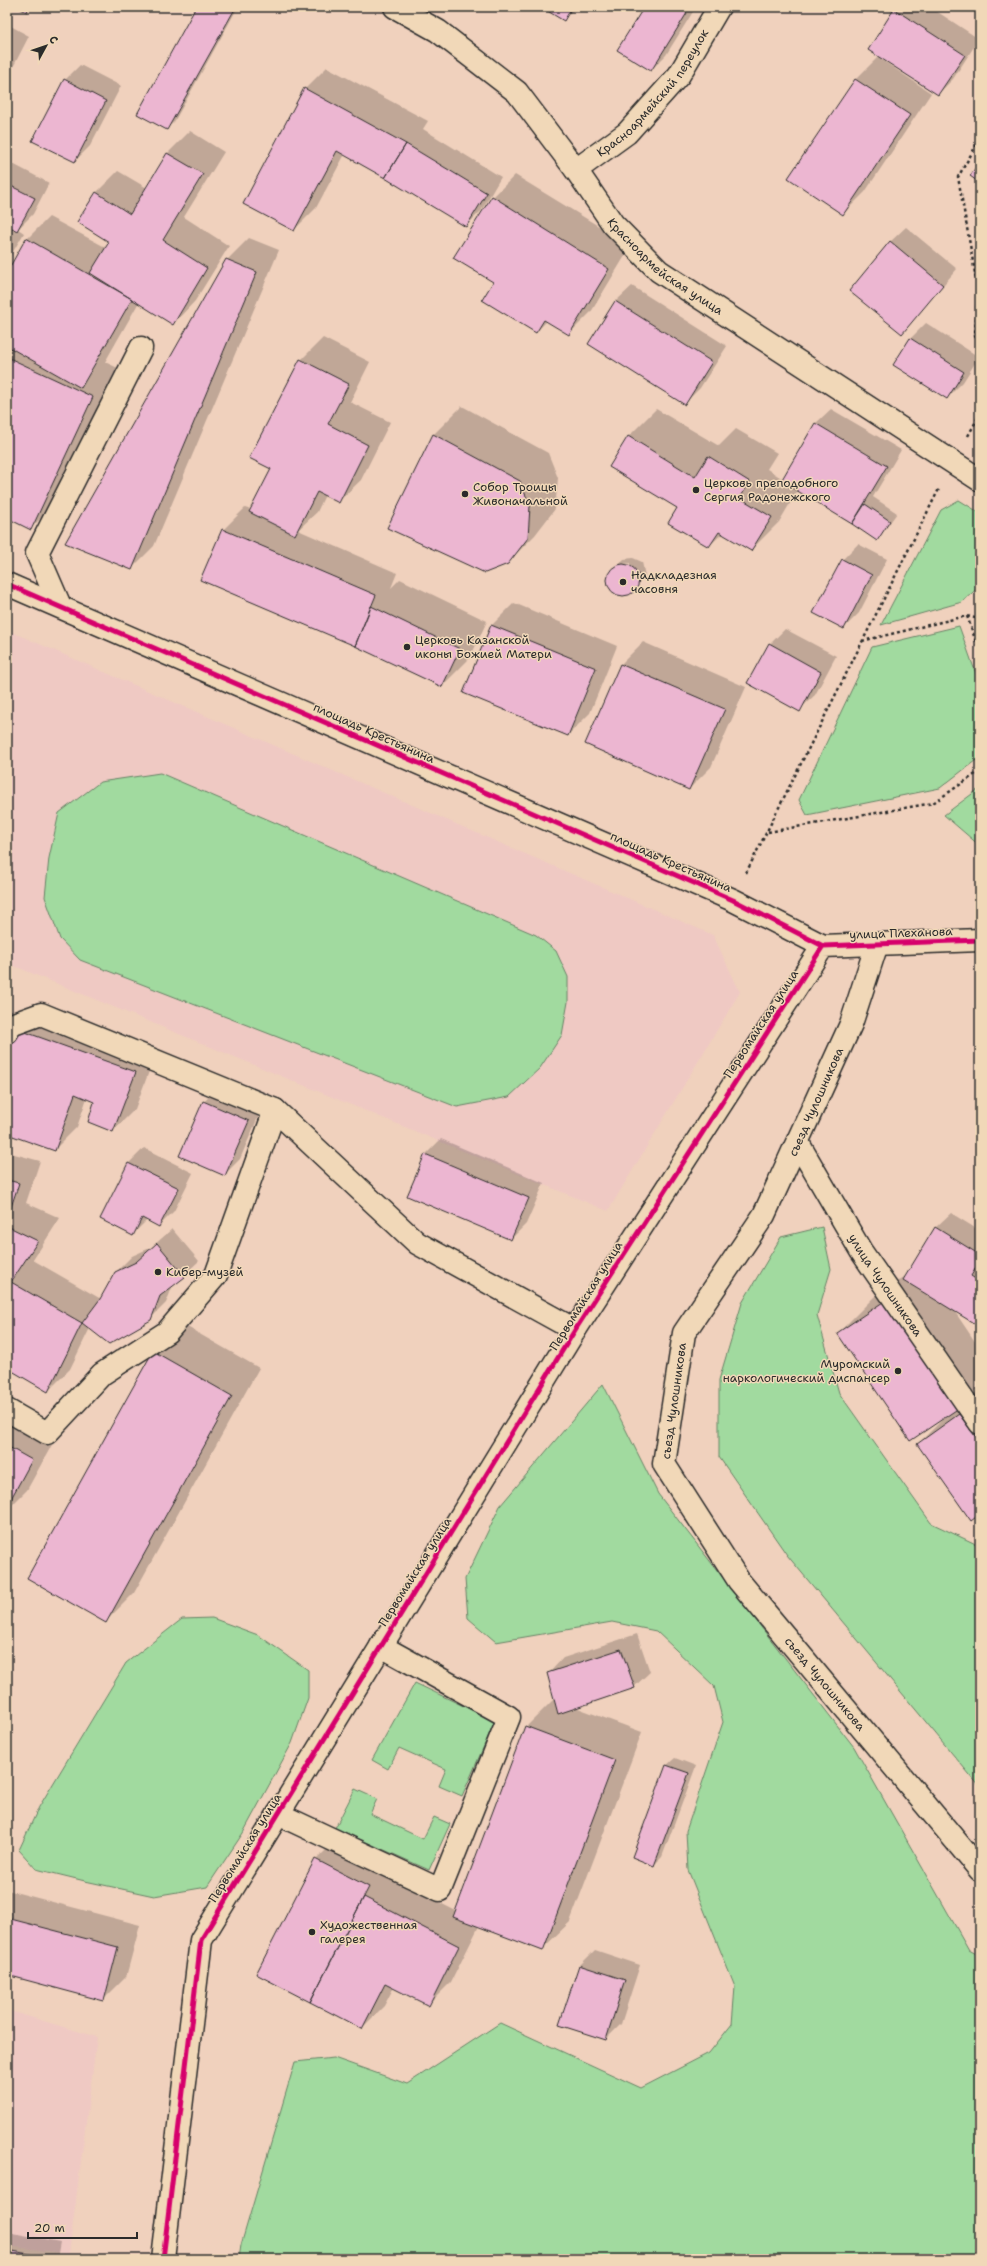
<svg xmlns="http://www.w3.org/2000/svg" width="987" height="2266" viewBox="0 0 987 2266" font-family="'Shantell Sans',sans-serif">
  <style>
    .built { fill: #efc9c3 }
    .green { fill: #a1da9f; stroke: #668265 }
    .shadow { fill: #0003 }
    .building { fill: #ecb6d1; stroke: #2b2b2b }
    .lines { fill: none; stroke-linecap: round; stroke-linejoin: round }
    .lane-casing { stroke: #2b2b2b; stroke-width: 25 }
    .street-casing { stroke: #2b2b2b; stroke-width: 25 }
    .secondary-casing { stroke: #2b2b2b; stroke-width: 25 }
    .path { stroke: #2b2b2b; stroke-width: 2.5; stroke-dasharray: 3 3; stroke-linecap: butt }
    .lane { stroke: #f1d8b8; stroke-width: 22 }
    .street { stroke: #f1d8b8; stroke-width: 22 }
    .secondary { stroke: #f1d8b8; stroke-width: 22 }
    .cycleway-casing { stroke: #f1d8b8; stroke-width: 8 }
    .cycleway { stroke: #d6006c; stroke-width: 5 }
    .poi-dot { fill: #2b2b2b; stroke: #f1d8b8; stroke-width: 1.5 }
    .labels { text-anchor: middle; stroke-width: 3; stroke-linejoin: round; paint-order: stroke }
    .street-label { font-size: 12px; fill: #2b2b2b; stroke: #f1d8b8 }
    .poi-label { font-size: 12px; fill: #2b2b2b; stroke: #f1d8b8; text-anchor: start }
  </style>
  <rect width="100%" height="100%" fill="#f0d1bd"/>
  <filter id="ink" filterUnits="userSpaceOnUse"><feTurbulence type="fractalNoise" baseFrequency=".025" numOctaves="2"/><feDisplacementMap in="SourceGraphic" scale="8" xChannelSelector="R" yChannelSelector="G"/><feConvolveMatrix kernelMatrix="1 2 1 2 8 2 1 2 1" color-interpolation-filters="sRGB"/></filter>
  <g filter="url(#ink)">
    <!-- built -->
    <path class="built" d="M 7,630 L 713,935 L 740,992 L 608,1211 L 7,963 Z
      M 7,2010 L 97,2037 L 69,2254 L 7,2246 Z"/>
    <!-- green -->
    <path class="green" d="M 959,500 L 980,513 L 980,586 L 962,602 L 881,625 L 941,510 Z
      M 959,626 L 980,685 L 980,757 L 940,788 L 807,815 L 799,800 L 872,647 Z
      M 160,773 L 536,935 L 556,951 L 568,977 L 568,1002 L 562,1035 L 540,1068 L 509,1097 L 457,1107 L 80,960 L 60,939 L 45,897 L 49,858 L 59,813 L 100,782 Z
      M 980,788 L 980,846 L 944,815 Z
      M 822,1227 L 831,1269 L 817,1315 L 839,1393 L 931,1523 L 980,1546 L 980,1787 L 787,1555 L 719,1457 L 719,1380 L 742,1303 L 781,1237 Z
      M 603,1384 L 658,1494 L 854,1747 L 969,1950 L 980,1956 L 980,2259 L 239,2259 L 241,2245 L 295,2062 L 334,2058 L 407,2084 L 500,2023 L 641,2088 L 709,2053 L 732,2024 L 735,1987 L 688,1870 L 686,1831 L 723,1722 L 714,1686 L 656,1631 L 612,1622 L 496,1642 L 468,1618 L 465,1579 L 500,1506 Z
      M 212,1618 L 258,1635 L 308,1670 L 308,1698 L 292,1743 L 243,1833 L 207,1887 L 154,1896 L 85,1881 L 36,1869 L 19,1850 L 39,1807 L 126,1663 L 182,1619 Z
      M 415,1683 L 495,1721 L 462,1796 L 439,1786 L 446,1769 L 399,1748 L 388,1769 L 372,1760 Z
      M 355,1789 L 377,1799 L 370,1814 L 423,1839 L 434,1817 L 450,1824 L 429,1870 L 335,1828 Z"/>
    <!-- shadow -->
    <path class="shadow" d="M 198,7 L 238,7 L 174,122 L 166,129 Z
      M 543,7 L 576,7 L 563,20 Z
      M 645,7 L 696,7 L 666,55 L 651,70 Z
      M 898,7 L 930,7 L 979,39 L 953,79 L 938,94 L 883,58 L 882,60 L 931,93 L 865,192 L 843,214 L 789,178 L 856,79 L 879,56 L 869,49 Z
      M 7,24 L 29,36 L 7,79 Z
      M 80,65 L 121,86 L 90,146 L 75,161 L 65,80 Z
      M 327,67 L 428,121 L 423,129 L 501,177 L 481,211 L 466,226 L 345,154 L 316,208 L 294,230 L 305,89 Z
      M 190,131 L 224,152 L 184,217 L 229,246 L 195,301 L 173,324 L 139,302 L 105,362 L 120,369 L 59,500 L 31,528 L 7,517 L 7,274 L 27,239 L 49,217 L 107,248 L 110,241 L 96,193 L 118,171 L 147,188 L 168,153 Z
      M 9,162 L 49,183 L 33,214 L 18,229 L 24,233 L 7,262 L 7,164 Z
      M 515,175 L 631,246 L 591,312 L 569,334 L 547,321 L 536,332 L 493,197 Z
      M 906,227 L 957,269 L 902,333 L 890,242 Z
      M 249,238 L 279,250 L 154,546 L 131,569 L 227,260 Z
      M 632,286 L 727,346 L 700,388 L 685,403 L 590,344 L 616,301 Z
      M 926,323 L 979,357 L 963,382 L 947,398 L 910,339 Z
      M 323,338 L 370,362 L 350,402 L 390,422 L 361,480 L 338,502 L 325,495 L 317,512 L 298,530 L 397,573 L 391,588 L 400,579 L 487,621 L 470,658 L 442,686 L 223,530 L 245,508 L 251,510 L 272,468 L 301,360 Z
      M 462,406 L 548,453 L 558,478 L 555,509 L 535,535 L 507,563 L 389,527 L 434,434 Z
      M 656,409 L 719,446 L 736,429 L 777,453 L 767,469 L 783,479 L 815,424 L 831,409 L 901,450 L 873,497 L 897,513 L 877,540 L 798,490 L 779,522 L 751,550 L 723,533 L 709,546 L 678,507 L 628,437 Z
      M 858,544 L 887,559 L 859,613 L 844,628 L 815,613 L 843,559 Z
      M 633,558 L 642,562 L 645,576 L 631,593 L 621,595 L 616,594 L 610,587 L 609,574 L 616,567 L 630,565 L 630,563 L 618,565 L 624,559 Z
      M 514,603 L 617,646 L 590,713 L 568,735 L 492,625 Z
      M 785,629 L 836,656 L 815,695 L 799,710 L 770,644 Z
      M 643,642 L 746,687 L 711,767 L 689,789 L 586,744 L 621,664 Z
      M 37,1007 L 157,1050 L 135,1109 L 113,1131 L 96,1101 L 87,1098 L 77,1127 L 55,1149 L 7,1133 L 7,1051 Z
      M 219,1086 L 263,1106 L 240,1159 L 224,1175 L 204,1102 Z
      M 441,1139 L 544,1183 L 526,1224 L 511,1239 L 409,1195 L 426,1154 Z
      M 144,1148 L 193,1173 L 174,1211 L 159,1226 L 147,1220 L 133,1234 L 101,1218 L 129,1163 Z
      M 7,1152 L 40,1161 L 26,1203 L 60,1218 L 33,1260 L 101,1299 L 116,1272 L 132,1256 L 152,1247 L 172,1229 L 199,1261 L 173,1285 L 166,1303 L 150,1319 L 90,1328 L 70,1369 L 48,1391 L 7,1367 Z
      M 951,1213 L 980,1231 L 980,1325 L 953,1309 L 980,1349 L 980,1385 L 971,1395 L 980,1390 L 980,1513 L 918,1444 L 944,1418 L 838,1333 L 874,1297 L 907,1275 L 935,1228 Z
      M 182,1324 L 259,1368 L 134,1593 L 106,1621 L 154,1352 Z
      M 7,1403 L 59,1432 L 27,1490 L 7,1510 Z
      M 637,1634 L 650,1672 L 634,1687 L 575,1707 L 642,1732 L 570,1922 L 542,1949 L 479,1926 L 451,1982 L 429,2004 L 394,1987 L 384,2006 L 362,2028 L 258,1974 L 316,1860 L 338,1838 L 385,1875 L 456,1911 L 526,1727 L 555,1698 L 548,1674 L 563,1658 Z
      M 675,1758 L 696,1766 L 662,1857 L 654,1865 L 633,1857 L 667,1765 Z
      M 7,1890 L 140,1925 L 126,1977 L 104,1999 L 7,1974 Z
      M 595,1950 L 640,1965 L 621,2024 L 606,2039 L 579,1966 Z
      M 7,2232 L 60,2242 L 57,2259 L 7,2259 Z"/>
    <!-- building -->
    <path class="building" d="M 17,7 L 29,7 L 27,12 Z
      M 196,7 L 236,7 L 167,130 L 137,114 Z
      M 541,7 L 572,7 L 564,21 Z
      M 644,7 L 677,7 L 687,13 L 651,71 L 617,50 Z
      M 894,9 L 965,55 L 938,95 L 868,50 Z
      M 64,79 L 106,101 L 75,162 L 32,141 Z
      M 855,79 L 910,115 L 843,215 L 788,178 Z
      M 304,88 L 406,144 L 385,178 L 337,151 L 294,231 L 243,204 Z
      M 406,144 L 487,193 L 466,227 L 385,178 Z
      M 167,153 L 203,174 L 163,240 L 207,268 L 173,325 L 90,273 L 109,242 L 77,222 L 96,192 L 130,214 Z
      M 980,161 L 980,183 L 970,176 Z
      M 7,184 L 35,198 L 17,231 L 7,225 Z
      M 492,196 L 609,269 L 569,335 L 544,320 L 536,333 L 482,300 L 493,282 L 453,258 Z
      M 26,238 L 132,299 L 81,388 L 7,346 L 7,272 Z
      M 890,241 L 943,285 L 902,334 L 849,291 Z
      M 226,259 L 257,272 L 132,570 L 65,543 Z
      M 615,301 L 712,362 L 685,405 L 588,344 Z
      M 910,338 L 964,372 L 947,399 L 893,365 Z
      M 7,357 L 93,397 L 31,530 L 7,518 Z
      M 300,359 L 349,384 L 328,424 L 368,445 L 339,503 L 317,492 L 295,535 L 249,512 L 271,469 L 249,458 Z
      M 815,423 L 887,466 L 852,524 L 781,481 Z
      M 433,434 L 520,481 L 530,506 L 528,538 L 508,564 L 485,573 L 387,528 Z
      M 628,436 L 695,477 L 708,456 L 750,482 L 740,498 L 772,517 L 751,551 L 719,532 L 709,547 L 668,523 L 677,508 L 609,467 Z
      M 865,504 L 890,521 L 877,541 L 852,524 Z
      M 222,529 L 376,595 L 355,646 L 200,580 Z
      M 842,559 L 872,575 L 844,629 L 813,613 Z
      M607 580a16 16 0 1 1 32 0a16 16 0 1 1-32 0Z
      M 371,606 L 460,649 L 442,687 L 355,646 Z
      M 491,625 L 596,668 L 568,736 L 463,693 Z
      M 769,643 L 821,672 L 800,712 L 747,683 Z
      M 620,664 L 725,709 L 689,790 L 585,744 Z
      M 14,1028 L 136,1072 L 113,1132 L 88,1122 L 94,1102 L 75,1094 L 55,1151 L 7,1134 L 7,1048 Z
      M 203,1101 L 249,1121 L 225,1176 L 179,1156 Z
      M 980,1140 L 980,1149 L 976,1146 Z
      M 425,1154 L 529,1198 L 511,1240 L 407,1196 Z
      M 128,1163 L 179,1188 L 159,1227 L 142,1218 L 133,1236 L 100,1219 Z
      M 7,1180 L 19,1183 L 7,1219 Z
      M 7,1226 L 38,1241 L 11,1282 L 82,1323 L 48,1392 L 7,1368 Z
      M 935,1227 L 980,1255 L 980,1261 L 971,1276 L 980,1282 L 980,1327 L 903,1280 Z
      M 157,1243 L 185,1277 L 160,1296 L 151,1320 L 109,1344 L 82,1323 L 100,1299 L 115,1272 L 136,1262 Z
      M 886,1300 L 959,1408 L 910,1441 L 837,1333 Z
      M 153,1351 L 232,1396 L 106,1623 L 27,1578 Z
      M 959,1414 L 980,1443 L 980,1514 L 971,1521 L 917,1444 Z
      M 7,1446 L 32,1460 L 7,1506 Z
      M 621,1649 L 635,1688 L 558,1714 L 547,1673 Z
      M 525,1726 L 615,1760 L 543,1951 L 453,1917 Z
      M 666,1765 L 689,1773 L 654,1866 L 632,1857 Z
      M 315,1859 L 369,1887 L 310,2002 L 256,1974 Z
      M 364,1897 L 459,1946 L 429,2006 L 385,1984 L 362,2029 L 310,2002 Z
      M 7,1918 L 118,1947 L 104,2001 L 7,1975 Z
      M 579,1965 L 625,1980 L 606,2040 L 559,2025 Z
      M 7,2250 L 45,2257 L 45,2259 L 7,2259 Z"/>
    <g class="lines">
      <!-- lane casing -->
      <g class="lane-casing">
        <g id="lane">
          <path id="s1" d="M 576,170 L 627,133 L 679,75 L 719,7"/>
          <path d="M 60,606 L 37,553 L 141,348"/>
          <path id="s2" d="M 877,944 L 851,1024 L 764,1215 L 684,1333 L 664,1464 L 739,1581 L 980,1870"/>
          <path d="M 7,1032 L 11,1025 L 41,1014 L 275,1110 L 417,1243 L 575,1330"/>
          <path id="s3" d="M 798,1143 L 861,1251 L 980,1423"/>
          <path d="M 7,1410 L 47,1433 L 102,1374 L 167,1332 L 216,1275 L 275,1110"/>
          <path d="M 278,1814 L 440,1890 L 509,1717 L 381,1646"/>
        </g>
      </g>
      <!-- street casing -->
      <g class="street-casing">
        <g id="street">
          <path id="s4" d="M 395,7 L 438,31 L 517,92 L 576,170 L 613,224 L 659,271 L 980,480"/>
        </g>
      </g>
      <!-- secondary casing -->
      <g class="secondary-casing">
        <path id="secondary" d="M 7,584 L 733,900 L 823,946 L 980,940
          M 163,2259 L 201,1940 L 575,1330 L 823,946"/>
      </g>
      <!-- path -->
      <path class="path" d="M 980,139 L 958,177 L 978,290 L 975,336 L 980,346
        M 968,436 L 980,414
        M 967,616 L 980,653
        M 862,641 L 966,616 L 980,619
        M 768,832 L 933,803 L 980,771
        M 746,873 L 939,489"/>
      <!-- lane -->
      <use href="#lane" class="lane"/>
      <!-- street -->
      <use href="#street" class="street"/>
      <!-- secondary -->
      <use href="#secondary" class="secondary"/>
      <!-- cycleway casing -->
      <g class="cycleway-casing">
        <path id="cycleway" d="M 7,584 L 733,900 L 823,946 L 980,940
          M 163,2259 L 201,1940 L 575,1330 L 823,946"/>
      </g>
      <!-- cycleway -->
      <use href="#cycleway" class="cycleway"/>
    </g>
  </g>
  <!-- markers -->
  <g class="poi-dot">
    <circle cx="696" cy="490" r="4"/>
    <circle cx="465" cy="494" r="4"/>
    <circle cx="623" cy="582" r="4"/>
    <circle cx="407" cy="647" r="4"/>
    <circle cx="158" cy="1272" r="4"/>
    <circle cx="898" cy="1371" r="4"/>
    <circle cx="312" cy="1932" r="4"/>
  </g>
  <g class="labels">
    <!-- street labels -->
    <g class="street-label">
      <text dy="4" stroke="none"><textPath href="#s1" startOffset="110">Красноармейский переулок</textPath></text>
      <text dy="4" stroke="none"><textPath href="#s4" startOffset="380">Красноармейская улица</textPath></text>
      <text transform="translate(374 733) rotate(24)" y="4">площадь Крестьянина</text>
      <text transform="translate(671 862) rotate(24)" y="4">площадь Крестьянина</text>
      <text transform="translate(901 933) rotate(-2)" y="4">улица Плеханова</text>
      <text transform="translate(761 1024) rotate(-57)" y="4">Первомайская улица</text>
      <text transform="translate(816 1102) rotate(-66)" y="4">съезд Чулошникова</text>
      <text dy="4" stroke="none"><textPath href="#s3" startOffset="167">улица Чулошникова</textPath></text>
      <text transform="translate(586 1296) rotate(-58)" y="4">Первомайская улица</text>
      <text transform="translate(674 1401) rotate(-82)" y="4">съезд Чулошникова</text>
      <text transform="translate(415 1572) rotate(-58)" y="4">Первомайская улица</text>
      <text dy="4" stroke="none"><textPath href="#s2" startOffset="842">съезд Чулошникова</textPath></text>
      <text transform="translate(245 1848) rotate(-58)" y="4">Первомайская улица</text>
    </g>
    <!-- poi labels -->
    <g class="poi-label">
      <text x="704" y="487">Церковь преподобного<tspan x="704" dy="14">Сергия Радонежского</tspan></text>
      <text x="473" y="491">Собор Троицы<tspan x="473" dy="14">Живоначальной</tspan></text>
      <text x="631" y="579">Надкладезная<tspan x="631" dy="14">часовня</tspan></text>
      <text x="415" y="644">Церковь Казанской<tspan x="415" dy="14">иконы Божией Матери</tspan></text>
      <text x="166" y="1276">Кибер-музей</text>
      <text x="890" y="1368" text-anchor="end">Муромский<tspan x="890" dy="14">наркологический диспансер</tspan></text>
      <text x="320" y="1929">Художественная<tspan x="320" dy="14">галерея</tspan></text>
    </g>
  </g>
  <!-- margin -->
  <rect width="987" height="2266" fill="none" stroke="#f1d8b8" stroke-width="24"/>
  <rect x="12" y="12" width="963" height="2242" fill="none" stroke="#2b2b2b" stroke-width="1.5" filter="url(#ink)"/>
  <!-- north arrow -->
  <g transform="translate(46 46) rotate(50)" stroke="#f1d8b8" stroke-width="3" paint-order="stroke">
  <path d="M0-3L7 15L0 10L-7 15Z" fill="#2b2b2b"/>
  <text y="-6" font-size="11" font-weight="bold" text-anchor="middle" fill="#2b2b2b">С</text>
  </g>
  <!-- scale -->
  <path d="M28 2232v6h109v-6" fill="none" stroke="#2b2b2b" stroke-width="2"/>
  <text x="34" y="2232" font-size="12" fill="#2b2b2b" stroke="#f1d8b8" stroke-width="3" paint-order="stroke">20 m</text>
</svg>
